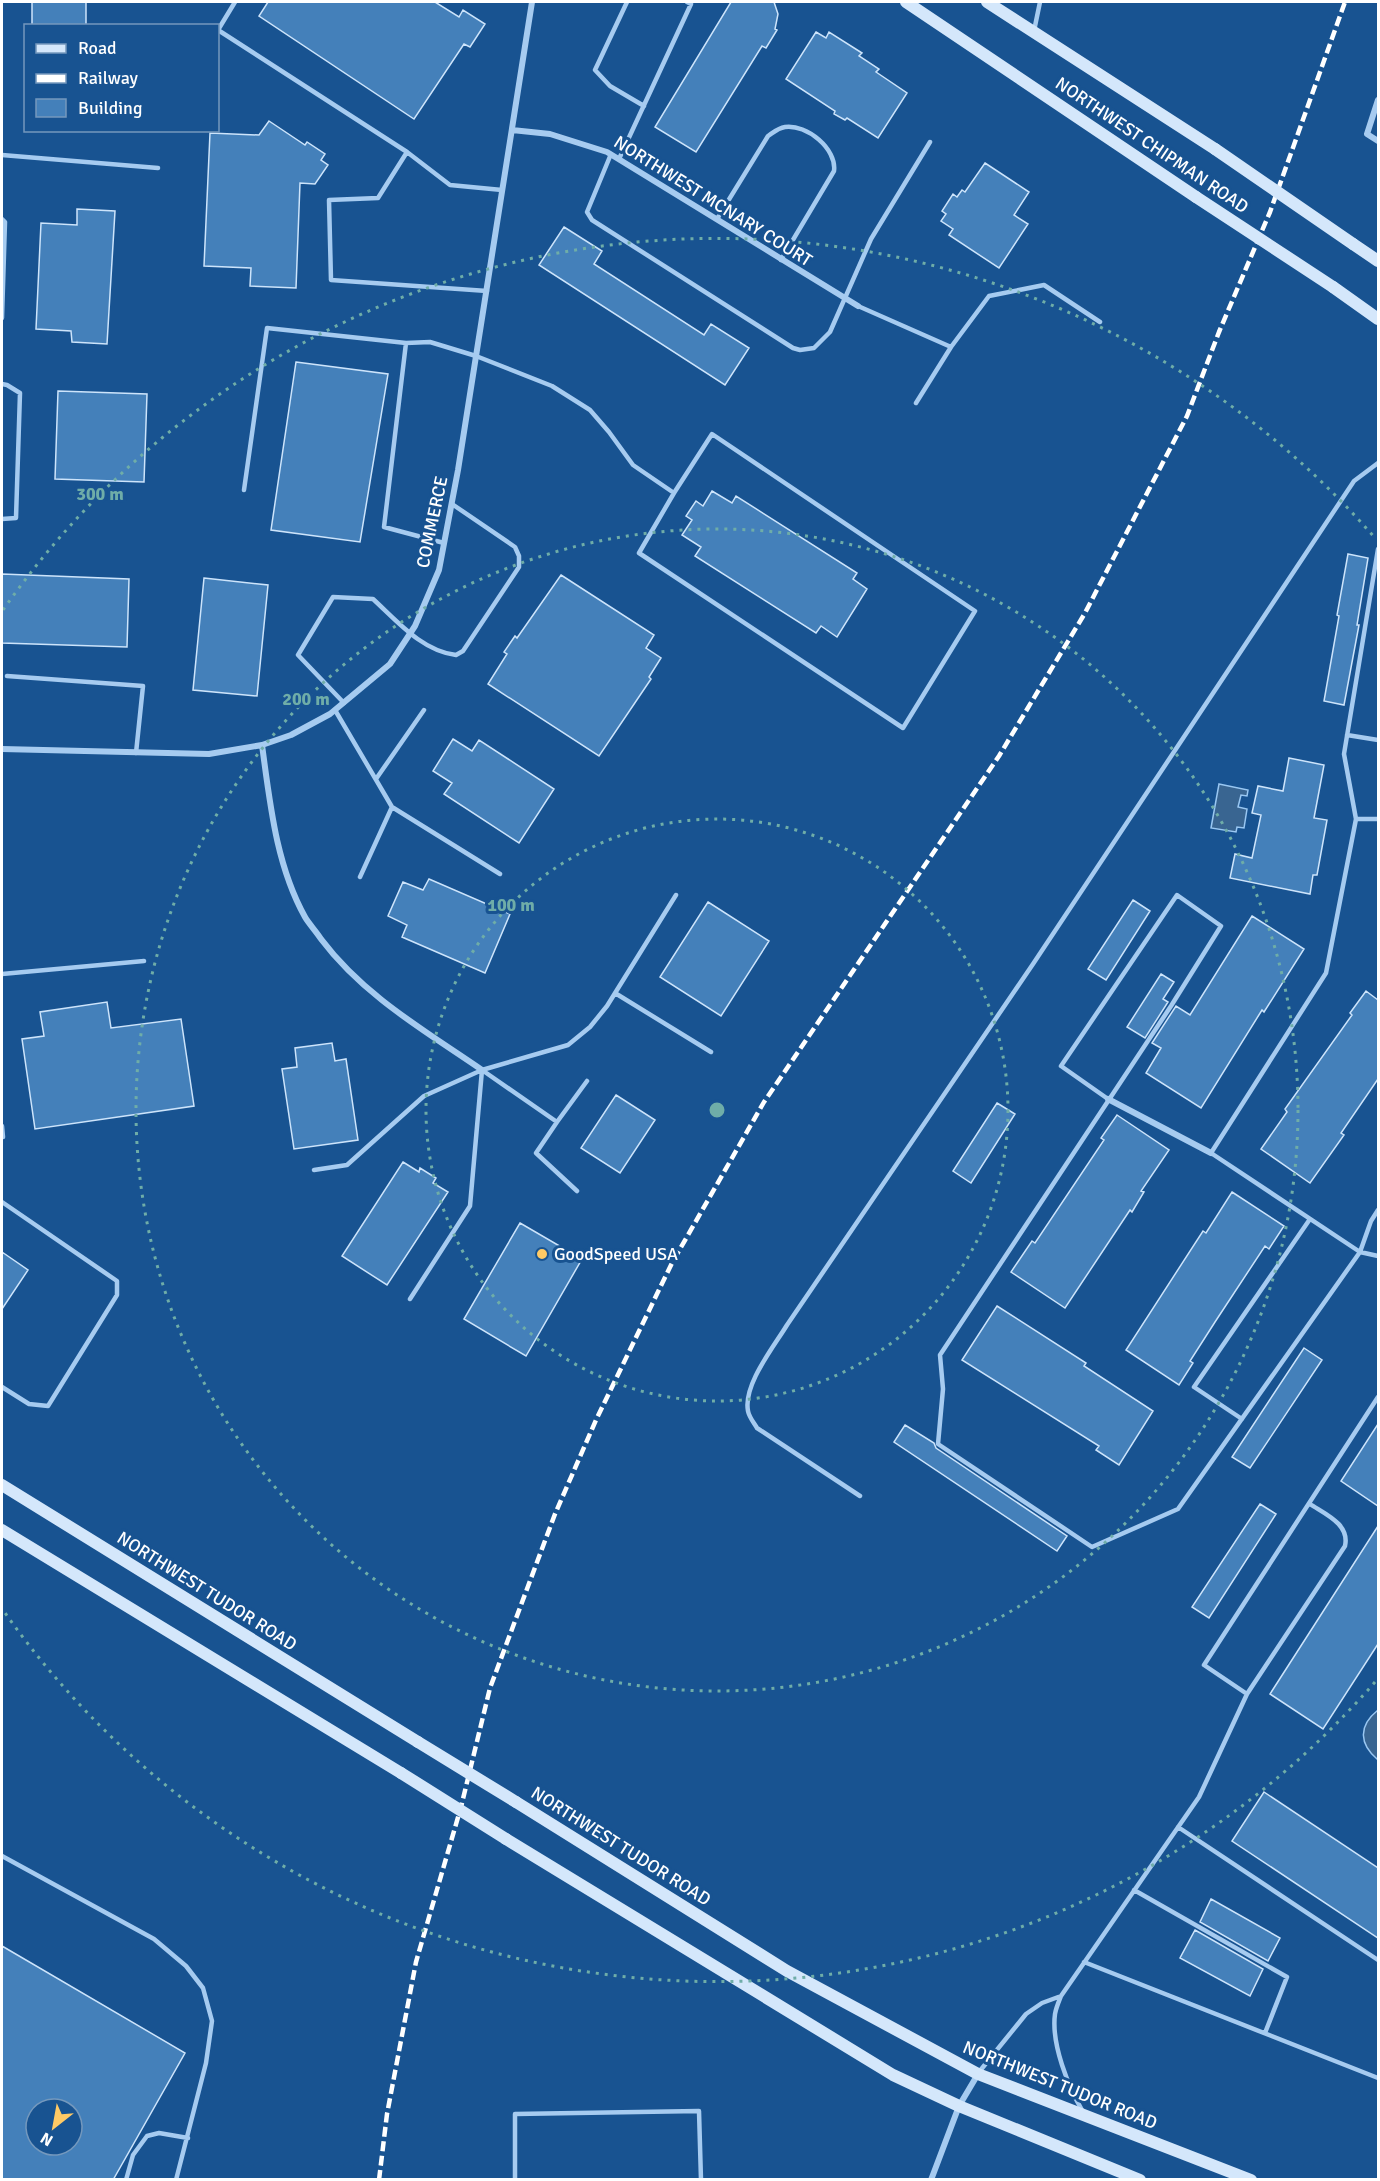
<svg xmlns="http://www.w3.org/2000/svg" width="1380" height="2181" viewBox="0 0 1380 2181" font-family="Signika,sans-serif">
  <style>
    .water { fill: #396591; stroke: #99c7f2; stroke-width: 1.5 }
    .building { fill: #4480ba; stroke: #cde4fb; stroke-width: 1.5; fill-rule: evenodd }
    .lines { fill: none; stroke-linecap: round; stroke-linejoin: round }
    .lane { stroke: #a6cbf0; stroke-width: 4.5 }
    .street { stroke: #a6cbf0; stroke-width: 6 }
    .secondary { stroke: #d4e7fb; stroke-width: 12 }
    .rail { stroke: #fff; stroke-width: 4.5; stroke-dasharray: 10 4.5; stroke-linecap: butt }
    .secondary-bridge { stroke: #d4e7fb; stroke-width: 12 }
    .ring { fill: none; stroke: #6fada8; stroke-width: 3; stroke-dasharray: 3 6 }
    .poi-dot { fill: #ffca65; stroke: #185391; stroke-width: 2 }
    .labels { text-anchor: middle; stroke-width: 6; stroke-linejoin: round; paint-order: stroke }
    .street-label { font-size: 18px; fill: #fff; stroke: #185391 }
    .poi-label { font-size: 18px; fill: #fff; stroke: #185391; text-anchor: start }
    .centre { fill: #6fada8; stroke: #185391; stroke-width: 3 }
    .ring-label { font-size: 18px; text-anchor: middle; font-weight: bold; fill: #6fada8; stroke: #185391; stroke-width: 6; stroke-linejoin: round; paint-order: stroke }
  </style>
  <rect width="100%" height="100%" fill="#185391"/>
  <!-- water -->
  <path class="water" d="M 1219,784 L 1248,790 L 1247,796 L 1241,795 L 1238,807 L 1247,809 L 1244,828 L 1237,827 L 1236,832 L 1211,828 Z
    M 1378,1710 L 1378,1760 C 1359,1744 1358,1726 1378,1710 Z"/>
  <!-- building -->
  <path class="building" d="M 32,2 L 86,2 L 86,26 L 32,26 Z
    M 268,2 L 435,2 L 459,17 L 463,10 L 485,24 L 470,47 L 464,44 L 414,119 L 259,16 Z
    M 731,2 L 774,2 L 778,14 L 775,29 L 777,30 L 766,48 L 762,46 L 696,152 L 655,127 Z
    M 816,32 L 826,38 L 829,32 L 862,53 L 859,56 L 879,69 L 876,72 L 907,93 L 878,138 L 847,118 L 845,120 L 834,114 L 835,111 L 786,79 Z
    M 269,121 L 305,145 L 307,142 L 325,154 L 321,160 L 328,165 L 315,184 L 300,183 L 296,288 L 250,286 L 251,268 L 204,266 L 210,133 L 259,135 Z
    M 985,163 L 1029,192 L 1014,215 L 1028,224 L 999,268 L 949,235 L 953,229 L 941,221 L 946,214 L 942,211 L 953,194 L 957,197 L 962,190 L 965,192 Z
    M 77,209 L 115,211 L 107,344 L 72,342 L 71,331 L 36,329 L 41,223 L 77,225 Z
    M 564,227 L 602,251 L 594,264 L 704,335 L 711,324 L 749,348 L 725,385 L 539,265 Z
    M 296,362 L 388,374 L 360,542 L 271,530 Z
    M 58,391 L 147,394 L 144,482 L 55,479 Z
    M 712,491 L 732,503 L 736,496 L 857,573 L 853,579 L 867,589 L 837,637 L 821,626 L 816,633 L 695,556 L 701,547 L 682,535 L 692,520 L 686,516 L 696,501 L 703,506 Z
    M 1348,554 L 1368,558 L 1357,625 L 1359,625 L 1344,705 L 1324,701 L 1339,616 L 1337,615 Z
    M 2,574 L 129,579 L 127,647 L 2,643 Z
    M 561,575 L 654,635 L 646,648 L 661,658 L 649,677 L 651,679 L 599,756 L 488,684 L 507,654 L 504,652 L 515,636 L 517,638 Z
    M 204,578 L 268,585 L 257,696 L 193,690 Z
    M 453,739 L 472,751 L 479,740 L 554,789 L 519,843 L 444,794 L 452,783 L 433,771 Z
    M 1289,758 L 1324,765 L 1314,818 L 1327,820 L 1317,875 L 1313,875 L 1310,894 L 1230,878 L 1235,854 L 1252,858 L 1261,815 L 1252,813 L 1258,786 L 1283,791 Z
    M 429,879 L 510,914 L 485,973 L 402,937 L 407,925 L 388,916 L 403,882 L 423,890 Z
    M 1133,900 L 1150,911 L 1106,980 L 1088,969 Z
    M 708,902 L 769,941 L 721,1016 L 660,977 Z
    M 1252,916 L 1304,949 L 1264,1012 L 1262,1010 L 1201,1108 L 1146,1073 L 1161,1048 L 1152,1043 L 1176,1006 L 1190,1015 Z
    M 1161,974 L 1174,982 L 1163,999 L 1168,1002 L 1145,1038 L 1127,1027 Z
    M 1366,991 L 1378,1000 L 1378,1079 L 1341,1133 L 1344,1135 L 1310,1183 L 1261,1149 L 1287,1112 L 1285,1109 L 1352,1015 L 1350,1013 Z
    M 107,1002 L 111,1028 L 181,1019 L 194,1106 L 35,1129 L 22,1039 L 44,1036 L 40,1012 Z
    M 332,1043 L 335,1061 L 346,1059 L 358,1140 L 294,1149 L 282,1069 L 297,1067 L 295,1048 Z
    M 616,1095 L 655,1120 L 620,1173 L 581,1148 Z
    M 997,1103 L 1015,1114 L 971,1183 L 953,1171 Z
    M 1117,1115 L 1169,1150 L 1141,1191 L 1144,1192 L 1132,1212 L 1130,1210 L 1065,1308 L 1011,1272 L 1032,1241 L 1035,1243 L 1104,1140 L 1101,1138 Z
    M 403,1162 L 419,1172 L 420,1168 L 436,1178 L 433,1183 L 448,1192 L 387,1285 L 342,1256 Z
    M 1232,1192 L 1284,1226 L 1269,1249 L 1265,1246 L 1215,1322 L 1190,1361 L 1193,1363 L 1179,1385 L 1126,1350 L 1203,1231 L 1206,1233 Z
    M 520,1223 L 582,1259 L 526,1356 L 464,1319 Z
    M 2,1252 L 28,1270 L 2,1309 Z
    M 997,1306 L 1086,1363 L 1084,1366 L 1153,1411 L 1119,1465 L 1096,1450 L 1099,1446 L 962,1360 Z
    M 1304,1348 L 1322,1360 L 1250,1468 L 1232,1457 Z
    M 1378,1424 L 1378,1506 L 1341,1481 Z
    M 905,1425 L 934,1443 L 936,1448 L 1067,1536 L 1057,1551 L 894,1442 Z
    M 1260,1504 L 1276,1514 L 1209,1618 L 1192,1607 Z
    M 1378,1526 L 1378,1644 L 1323,1729 L 1270,1694 Z
    M 1264,1792 L 1378,1868 L 1378,1938 L 1232,1841 Z
    M 1211,1899 L 1280,1938 L 1268,1961 L 1200,1922 Z
    M 1195,1930 L 1263,1969 L 1250,1996 L 1180,1958 Z
    M 2,1946 L 185,2053 L 113,2180 L 2,2180 ZM 36,2109 L 72,2109 L 72,2145 L 36,2145 Z"/>
  <g class="lines">
    <!-- lane -->
    <path class="lane" d="M 235,2 L 218,30 L 407,152
      M 627,2 L 595,70 L 610,86 L 644,106
      M 1034,31 L 1040,2
      M 611,154 L 587,212 L 592,220 L 793,348 L 800,350 L 814,348 L 830,332 L 871,239 L 930,142
      M 2,155 L 158,168
      M 619,159 L 691,4 L 687,2
      M 2,219 L 5,222 L 2,318
      M 717,219 L 768,136 C 774,132 778,128 785,127 C 807,124 837,149 834,171 L 781,260
      M 487,291 L 331,280 L 329,200 L 378,198 L 407,152 L 450,185 L 502,190
      M 858,306 L 951,347
      M 2,384 L 7,385 L 20,393 L 16,518 L 2,519
      M 916,403 L 951,347 L 989,296 L 1044,285 L 1100,322
      M 244,490 L 267,328 L 406,343
      M 444,543 L 384,527 L 406,343 L 430,342 L 476,356 L 552,386 L 590,410 L 609,432 L 633,465 L 674,493 L 639,553 L 903,728 L 975,611 L 712,434 L 674,493
      M 7,676 L 143,686 L 136,753
      M 344,703 L 298,655 L 333,597 L 373,599 C 397,621 422,651 456,655 L 463,651 L 519,567 L 519,556 L 515,547 L 452,504
      M 335,710 L 392,807 L 500,874
      M 1347,735 L 1378,740
      M 376,779 L 424,710
      M 1356,819 L 1344,754 L 1378,549
      M 1378,819 L 1356,819 L 1326,973 L 1211,1153 L 1360,1252 L 1378,1256
      M 360,877 L 392,807
      M 2,974 L 144,961
      M 615,993 L 711,1052
      M 482,1070 L 557,1122 L 587,1081
      M 1108,1099 L 1061,1066 L 1177,895 L 1221,926 L 1171,1006 L 940,1355 L 943,1389 L 938,1444 L 1092,1547 L 1178,1509 L 1360,1252 L 1371,1221 L 1378,1210
      M 557,1122 L 536,1153 L 577,1191
      M 2,1126 L 3,1137
      M 314,1170 L 347,1165 L 424,1096 L 482,1070 L 568,1045 L 590,1027 L 607,1006 L 676,895
      M 2,1202 L 117,1281 L 117,1295 L 48,1406 L 29,1404 L 2,1387
      M 410,1299 L 470,1206 L 482,1070
      M 1242,1419 L 1194,1387 L 1310,1219
      M 860,1496 L 757,1428 C 754,1423 749,1417 748,1411 C 743,1385 773,1348 787,1325 L 1033,964 L 1354,481 L 1378,463
      M 1247,1694 L 1345,1546 C 1350,1524 1325,1514 1310,1504
      M 1178,1827 L 1378,1960
      M 2,1856 L 154,1939 L 186,1966 L 203,1988 L 212,2021 L 206,2063 L 176,2180
      M 1134,1890 L 1287,1977 L 1265,2033
      M 1084,1962 L 1378,2078
      M 979,2072 L 1026,2014 L 1042,2003 L 1061,1996
      M 1083,2112 C 1068,2086 1051,2044 1055,2014 C 1056,2008 1059,2001 1061,1996 L 1199,1797 L 1247,1694 L 1204,1665 L 1378,1397
      M 126,2180 L 133,2155 L 147,2136 L 159,2133 L 188,2138
      M 515,2180 L 515,2114 L 699,2111 L 701,2180"/>
    <!-- street -->
    <path class="street" d="M 1378,100 L 1367,134 L 1378,141
      M 512,130 L 550,134 L 607,152 L 858,306
      M 262,745 C 270,803 276,865 305,917 C 309,924 316,931 321,939 C 364,996 424,1030 482,1070
      M 2,749 L 209,754 L 262,745 L 291,735 L 330,714 L 390,664 L 415,626 L 439,570 L 458,470 L 532,2
      M 1108,1099 L 1211,1153
      M 931,2180 L 959,2106 L 978,2074"/>
    <!-- secondary -->
    <path class="secondary" d="M 906,2 L 1196,197
      M 987,2 L 1215,149
      M 1353,244 L 1378,261
      M 1333,287 L 1378,319
      M 2,1485 L 418,1742
      M 2,1530 L 401,1773
      M 516,1802 L 787,1971 L 978,2074 L 1251,2180
      M 506,1839 L 893,2075 L 959,2106 L 1140,2180"/>
    <!-- rail -->
    <path class="rail" d="M 379,2180 L 387,2114 L 416,1962 L 461,1807 L 490,1688 L 555,1514 L 596,1420 L 672,1263 L 764,1102 L 999,756 L 1085,613 L 1187,416 L 1219,332 L 1270,212 L 1345,2"/>
    <!-- secondary-bridge -->
    <path class="secondary-bridge" d="M 1215,149 L 1353,244
      M 1196,197 L 1333,287
      M 418,1742 L 516,1802
      M 401,1773 L 506,1839"/>
  </g>
  <!-- distance rings -->
  <g class="ring">
    <circle cx="717" cy="1110" r="291"/>
    <circle cx="717" cy="1110" r="581"/>
    <path d="M1375 1682A872 872 0 0 1 3 1610M3 610A872 872 0 0 1 1375 538"/>
  </g>
  <!-- markers -->
  <circle class="poi-dot" cx="542" cy="1254" r="6"/>
  <g class="labels">
    <!-- street labels -->
    <g class="street-label">
      <text transform="translate(1152 145) rotate(34)" y="6">NORTHWEST CHIPMAN ROAD</text>
      <text transform="translate(713 201) rotate(32)" y="6">NORTHWEST MCNARY COURT</text>
      <text transform="translate(432 522) rotate(-78)" y="6">COMMERCE</text>
      <text transform="translate(207 1591) rotate(32)" y="6">NORTHWEST TUDOR ROAD</text>
      <text transform="translate(621 1846) rotate(32)" y="6">NORTHWEST TUDOR ROAD</text>
      <text transform="translate(1060 2085) rotate(22)" y="6">NORTHWEST TUDOR ROAD</text>
    </g>
    <!-- poi labels -->
    <g class="poi-label">
      <text x="554" y="1260">GoodSpeed USA</text>
    </g>
  </g>
  <circle cx="717" cy="1110" r="9" class="centre"/>
  <g class="ring-label">
    <text x="100" y="500">300 m</text>
    <text x="306" y="705">200 m</text>
    <text x="511" y="911">100 m</text>
  </g>
  <!-- border -->
  <rect width="1380" height="2181" fill="none" stroke="#ffffff" stroke-width="6"/>
  <!-- legend -->
  <rect x="24" y="24" width="195" height="108" fill="#185391" stroke="#7498bd" stroke-width="1.5"/>
  <rect x="36" y="44" width="30" height="9" fill="#d4e7fb" stroke="#7498bd" stroke-width="1.5"/>
  <text x="78" y="54" font-size="18" fill="#ffffff">Road</text>
  <rect x="36" y="74" width="30" height="9" fill="#ffffff" stroke="#7498bd" stroke-width="1.5"/>
  <text x="78" y="84" font-size="18" fill="#ffffff">Railway</text>
  <rect x="36" y="99" width="30" height="18" fill="#4480ba" stroke="#7498bd" stroke-width="1.5"/>
  <text x="78" y="114" font-size="18" fill="#ffffff">Building</text>
  <!-- north arrow -->
  <g transform="translate(54 2127) rotate(211)"><circle r="28" fill="#185391" stroke="#7498bd" stroke-width="1.5"/>
  <path d="M0-4.5L10 22L0 15L-10 22Z" fill="#ffca65"/>
  <text y="-9" font-size="16" font-weight="bold" text-anchor="middle" fill="#ffffff">N</text>
  </g>
</svg>
